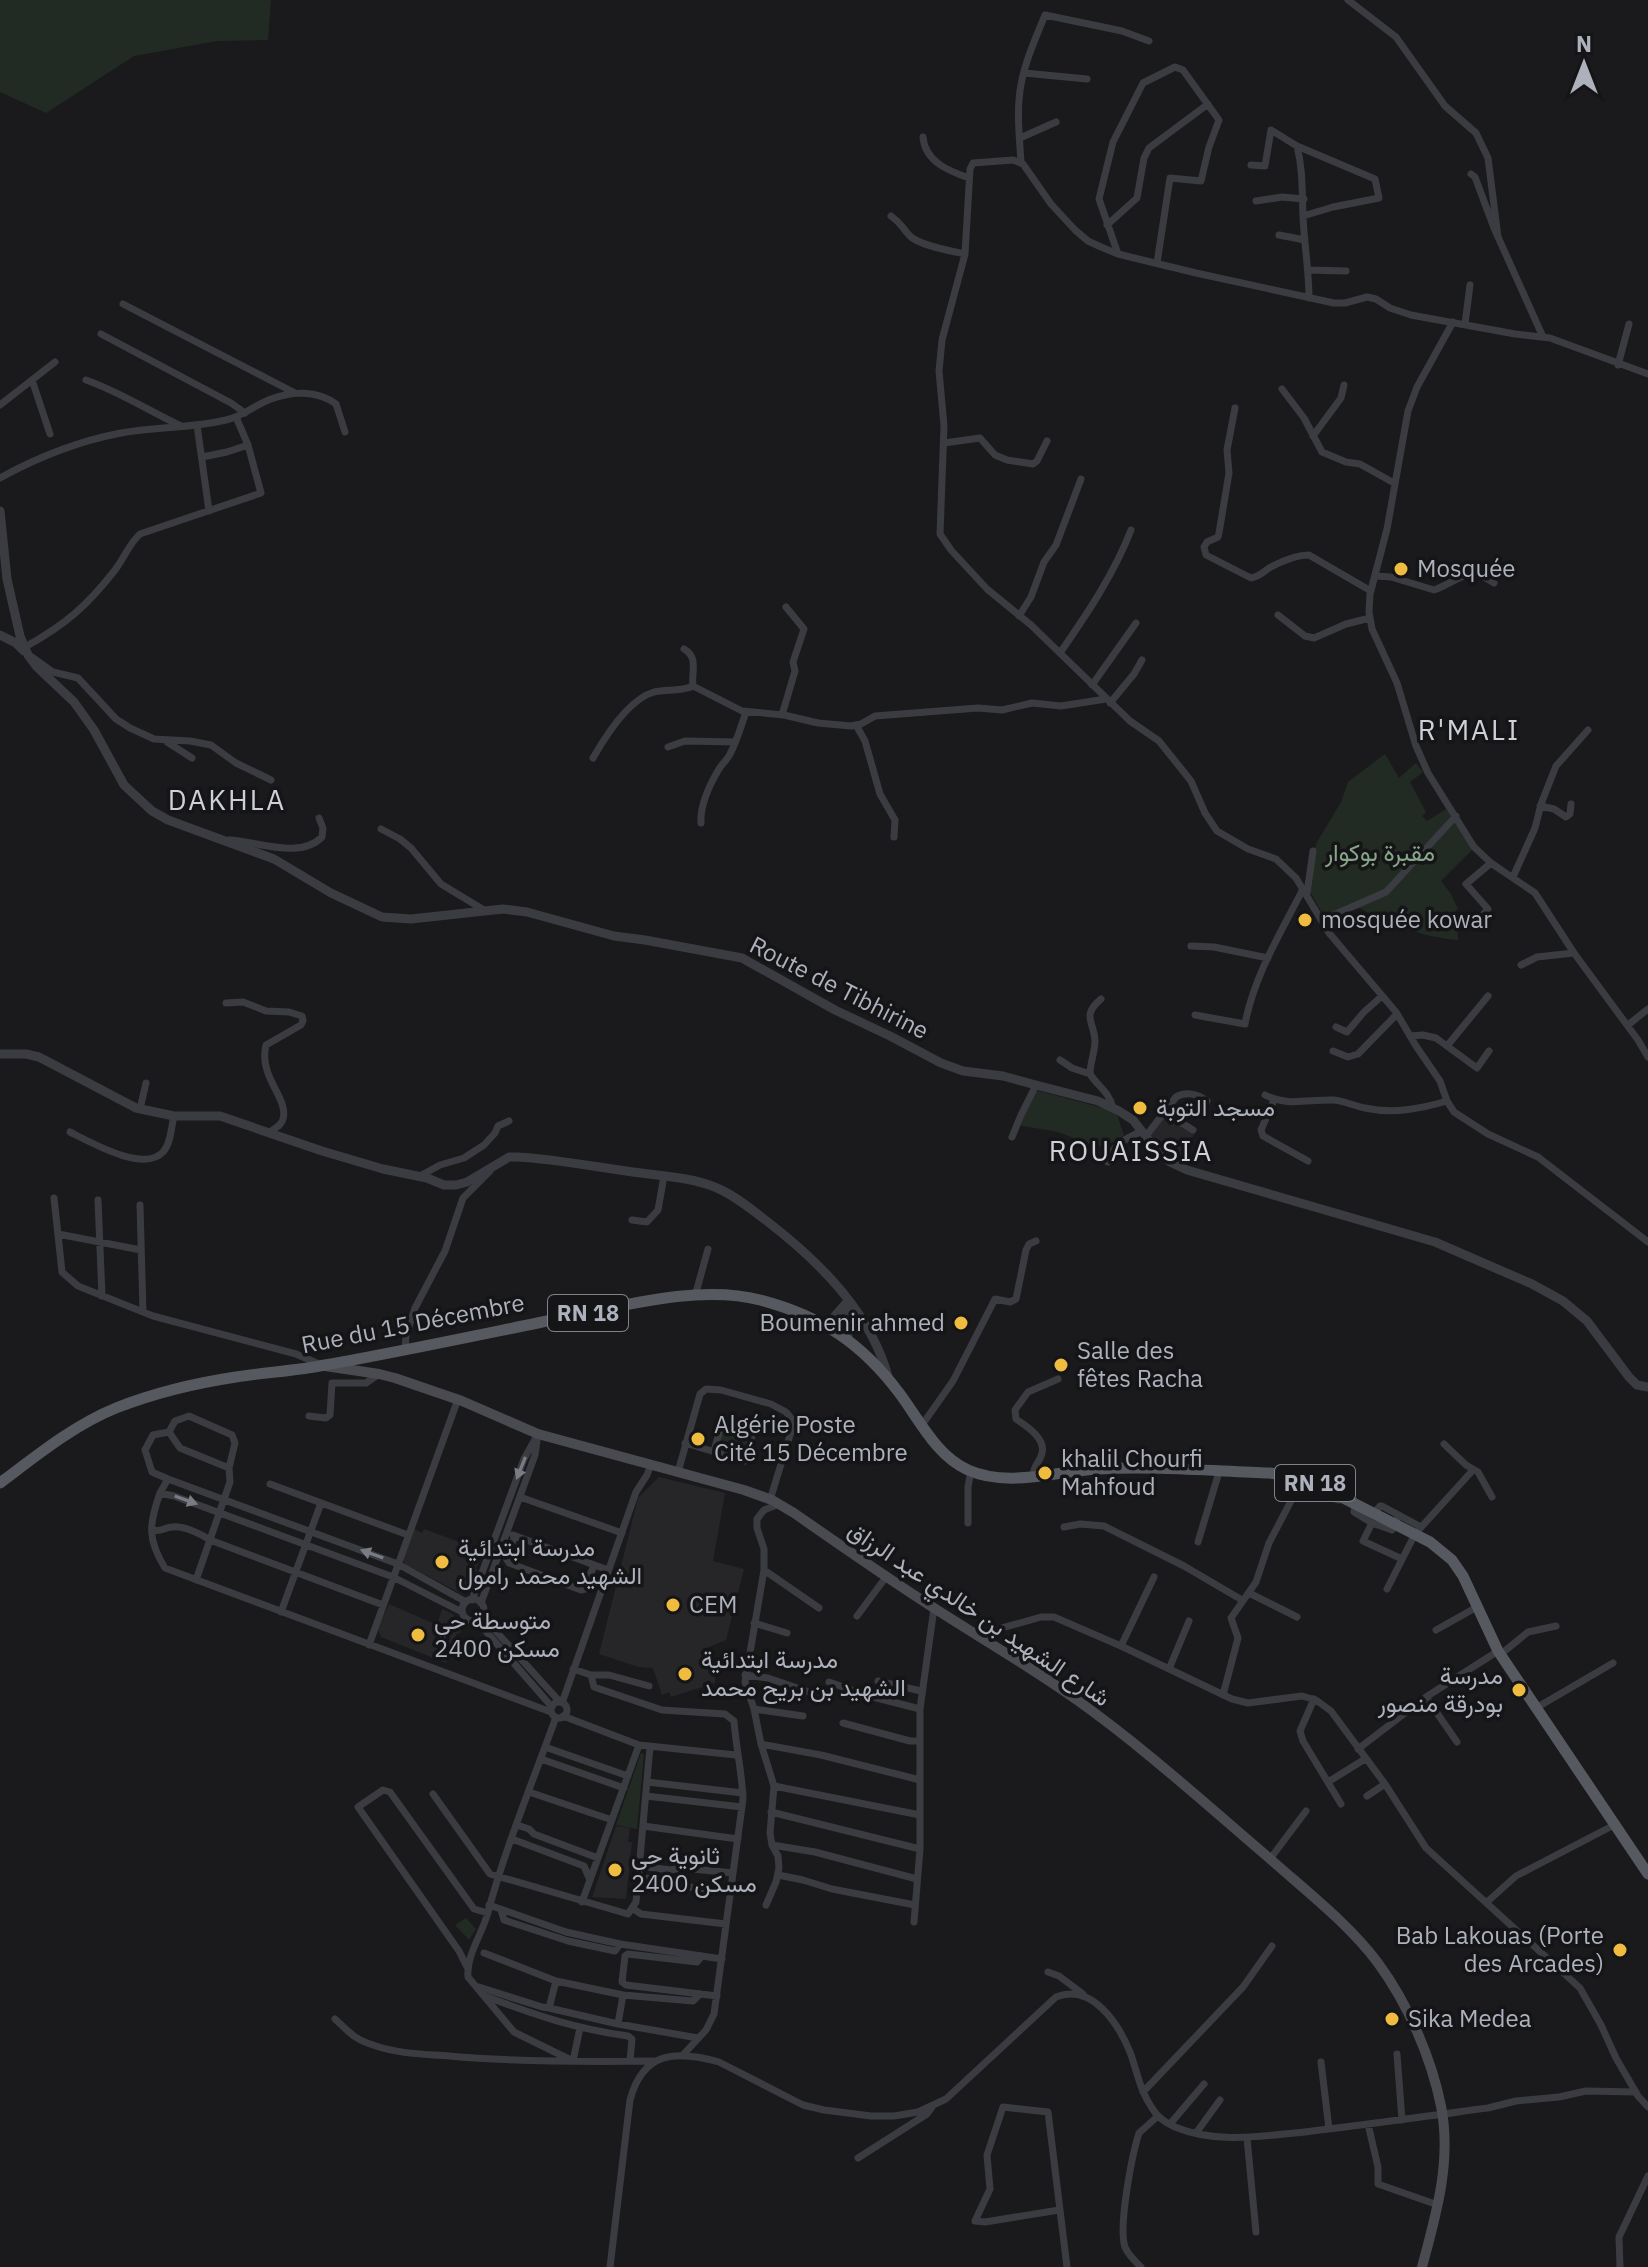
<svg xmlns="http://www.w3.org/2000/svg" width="1648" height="2267" viewBox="0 0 1648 2267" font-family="'IBM Plex Sans',Vazirmatn,sans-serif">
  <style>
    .built { fill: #262629 }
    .green { fill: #222b23 }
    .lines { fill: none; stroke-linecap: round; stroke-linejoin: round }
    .minor { stroke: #3b3c41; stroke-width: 7 }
    .tertiary { stroke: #3b3c41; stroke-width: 9 }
    .secondary { stroke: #494b51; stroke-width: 10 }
    .primary { stroke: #575960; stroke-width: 11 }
    .oneway { fill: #7a7c85 }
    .poi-dot { fill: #efbc40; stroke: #151518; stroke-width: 3 }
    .labels { text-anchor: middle; stroke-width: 7; stroke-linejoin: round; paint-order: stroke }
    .shield { fill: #151518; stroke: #7f828b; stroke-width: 2 }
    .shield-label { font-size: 22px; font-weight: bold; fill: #adb1bc }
    .poi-label { font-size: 24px; fill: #adb1bc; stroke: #151518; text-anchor: start }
    .park-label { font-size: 24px; fill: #85a688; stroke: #151518 }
    .street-label { font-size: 24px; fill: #adb1bc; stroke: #151518 }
    .quarter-label { font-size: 28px; letter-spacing: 2px; fill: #ced0d8; stroke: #151518 }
  </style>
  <rect width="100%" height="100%" fill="#1a1a1c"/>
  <!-- built -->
  <path class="built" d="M 1166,1116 L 1194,1134 L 1181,1158 L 1155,1142 L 1150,1135 Z
    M 659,1477 L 725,1493 L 713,1561 L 744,1569 L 726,1640 L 700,1651 L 709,1648 L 715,1663 L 715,1683 L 671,1697 L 669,1692 L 662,1695 L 653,1668 L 638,1667 L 599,1654 L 638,1498 Z
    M 412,1528 L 422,1533 L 424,1529 L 484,1551 L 476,1568 L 478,1573 L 472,1590 L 462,1594 L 405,1564 L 402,1558 Z
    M 389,1604 L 437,1625 L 442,1609 L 453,1614 L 462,1628 L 460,1633 L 457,1633 L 446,1663 L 381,1637 L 378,1629 Z
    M 616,1826 L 630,1828 L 628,1842 L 632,1842 L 626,1899 L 592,1897 Z"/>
  <!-- green -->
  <path class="green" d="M 0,0 L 271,0 L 268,40 L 217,41 L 134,56 L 46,113 L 0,92 Z
    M 1385,754 L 1399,778 L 1416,763 L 1423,772 L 1410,782 L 1426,812 L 1422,816 L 1427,821 L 1446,809 L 1473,849 L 1441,881 L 1451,894 L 1458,909 L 1456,910 L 1458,940 C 1423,937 1385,924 1355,905 L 1325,918 L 1309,890 L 1313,855 L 1317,842 L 1341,802 L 1348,782 Z
    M 1039,1091 L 1103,1108 L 1117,1115 L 1124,1135 C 1095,1157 1086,1141 1058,1132 C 1045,1129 1031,1128 1019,1125 L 1034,1092 Z
    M 724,1427 L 750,1435 L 744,1455 L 718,1447 Z
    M 641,1753 L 644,1754 L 637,1829 L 616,1825 Z
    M 466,1918 L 476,1929 L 469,1940 L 455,1925 Z"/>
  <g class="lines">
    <!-- minor -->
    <path class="minor" d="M 1348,0 L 1396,37 L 1445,106 L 1476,133 L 1488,158 L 1498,237
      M 1024,73 L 1087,79
      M 923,137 C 925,162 949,171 969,178
      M 1020,138 L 1056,122
      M 1297,146 C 1303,170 1302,191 1303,216 C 1304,243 1309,270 1309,298
      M 1021,163 C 1020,142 1017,121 1019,100 C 1021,70 1034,42 1045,15 L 1122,31 L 1149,41
      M 1251,165 L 1265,166 L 1271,130 L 1297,146 L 1375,179 L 1379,198 L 1333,207 L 1303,216
      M 1471,174 L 1475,177 L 1494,228 L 1543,337
      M 1256,201 L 1282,197 L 1304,199
      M 891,216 C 902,224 901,226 909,235 C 917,245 951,251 965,254
      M 1107,225 L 1137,198 L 1144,158 L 1149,148 L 1208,104
      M 1279,235 L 1305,240
      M 1118,254 L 1099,199 L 1113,142 L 1143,83 L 1175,67 L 1183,70 L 1219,120 L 1209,147 L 1201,181 L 1170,178 L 1157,263
      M 1309,270 L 1346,271
      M 123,304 L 295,393
      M 1453,322 L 1417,387 L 1408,411 L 1387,529 L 1370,594 L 1369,612 L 1372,629 L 1397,683 L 1416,746 L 1428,773 L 1474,847 L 1491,863 L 1535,893 L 1574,953 L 1638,1040 L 1648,1057
      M 1465,324 L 1470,285
      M 101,334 L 231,403 L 245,413
      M 1618,365 L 1629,324
      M 1648,374 L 1550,338 L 1515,334 L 1411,315 L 1390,308 L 1376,299 L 1367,297 L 1345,303 L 1334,303 L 1196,273 L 1118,254 L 1101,247 L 1088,241 L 1075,230 L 1051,204 L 1023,164 L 1013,160 L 973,163 L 970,169 L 965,254 L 942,340 L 939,371 L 944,426 L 940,534 L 951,550 L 987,589 L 1031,625 L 1130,721 L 1159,741 L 1191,781 L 1205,813 L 1217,831 L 1248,849 L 1276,859 L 1296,878 L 1329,933 L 1396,1012 L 1416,1046 L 1440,1081 L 1447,1101 L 1454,1112 L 1488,1134 L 1538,1157 L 1648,1242
      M 32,380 L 50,434
      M 86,380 C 120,392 149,411 181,426
      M 1282,389 L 1304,418 L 1322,452 L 1346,462 L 1360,464 L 1394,483
      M 0,405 L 55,362
      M 1235,408 L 1227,450 L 1229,473 L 1219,533 L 1218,537 L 1207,542 L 1204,547 L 1206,555 L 1251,578 C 1259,577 1262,573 1269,568 C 1280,562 1296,555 1309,555 L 1371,591
      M 197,425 L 209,511
      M 1313,436 L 1341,398 L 1344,385
      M 944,443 L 980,438 L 995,455 L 1007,460 L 1033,464 L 1037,461 L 1047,441
      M 202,457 L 227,452 L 248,445
      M 0,478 C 38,457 79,441 121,433 C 156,427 192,428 226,420 C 243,416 255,405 271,399 C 292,391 317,390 336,404 L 345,432
      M 1375,576 L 1391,577 L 1434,590 C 1459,581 1468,564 1494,583
      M 1278,615 L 1305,636 L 1314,638 L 1346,624 L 1370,618
      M 1019,616 L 1031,597 L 1044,562 L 1056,545 L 1081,479
      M 25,647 C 65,625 87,606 115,570 C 124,558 129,544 140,534 L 261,493 L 248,445 L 236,417
      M 684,649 C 699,658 691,671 693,686
      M 1060,653 C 1087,614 1114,574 1131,530
      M 32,657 L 53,672 L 78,678 L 116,719 L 130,728 L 154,739 L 190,741 L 211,745 L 236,763 L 271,780
      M 1092,685 L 1136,623
      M 1110,703 L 1134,674 L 1142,660
      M 782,715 L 795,671 L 793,662 L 804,629 L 786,607
      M 856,725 L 865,741 L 880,794 L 895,820 L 894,837
      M 167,742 L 192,758
      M 668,747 L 685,741 L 735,742
      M 593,758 C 605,737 629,699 654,692 C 667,689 680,692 693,686 L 742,711 L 784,715 L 818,723 L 851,726 L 861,724 L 875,716 L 978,708 L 1002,710 L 1032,703 L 1061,706 L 1106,699
      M 1540,806 L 1554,809 L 1566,817 L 1570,814 L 1571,804
      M 701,823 C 700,806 710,784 719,769 C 722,764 727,760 730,754 C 737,741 741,726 746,712
      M 381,829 L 400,839 L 411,848 L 441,884 L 484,910
      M 229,840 C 256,841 300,860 322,837 L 323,828 L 319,818
      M 1513,877 L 1535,828 L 1541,804 L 1556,766 L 1588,730
      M 1307,893 L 1313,851
      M 1322,920 L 1386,892 L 1456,816
      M 1484,925 L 1479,919 L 1488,909 L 1466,884 L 1491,863
      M 1191,946 L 1214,947 L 1268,958
      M 1521,965 L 1537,957 L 1574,953
      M 1101,999 C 1081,1016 1094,1021 1095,1041 C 1095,1052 1090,1063 1090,1074 C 1099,1088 1108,1090 1113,1108
      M 226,1003 L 243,1002 L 266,1011 L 289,1012 L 302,1016 L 303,1021 L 301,1025 L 266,1045 C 258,1077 289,1098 283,1119 C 282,1125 275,1128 270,1132
      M 1195,1015 L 1245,1024 C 1254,976 1281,932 1303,889
      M 1628,1025 L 1648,1009
      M 1336,1027 L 1347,1032 L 1364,1012 L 1382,996
      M 1410,1036 L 1423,1035 L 1436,1038 L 1477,1068 L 1489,1051
      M 1447,1046 L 1488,996
      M 1333,1051 L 1348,1057 L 1358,1054 L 1397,1014
      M 1060,1060 L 1072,1068 L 1090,1074
      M 1265,1095 C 1288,1107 1309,1099 1334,1100 C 1345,1101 1354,1106 1365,1108 C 1393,1114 1420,1109 1447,1101
      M 1274,1100 L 1261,1130 L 1263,1136 L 1308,1161
      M 140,1109 L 146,1083
      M 1164,1112 L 1193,1130
      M 70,1132 C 90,1142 144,1173 163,1152 C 171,1144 171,1127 174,1116
      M 1146,1136 L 1176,1097 C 1186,1091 1198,1094 1207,1101
      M 1012,1137 L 1021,1115 L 1036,1085
      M 1108,1162 C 1113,1143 1126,1139 1142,1131
      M 420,1176 L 440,1165 L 464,1158 L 484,1145 L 495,1133 L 498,1126 L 509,1121
      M 54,1198 L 62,1272 L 78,1286 L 153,1316 L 296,1354 L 319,1364
      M 98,1200 L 102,1296
      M 140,1205 L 143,1312
      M 632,1220 L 647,1222 L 658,1210 L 664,1176
      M 58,1234 L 141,1250
      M 695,1296 L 708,1249
      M 405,1349 L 406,1336 L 415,1308 L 445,1251 L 463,1198 L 490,1171
      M 309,1416 L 326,1418 L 330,1415 L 332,1383 L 366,1383 L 379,1374
      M 922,1425 L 953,1381 L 995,1299 L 1010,1302 L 1016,1299 L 1026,1250 L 1029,1244 L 1036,1241
      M 169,1432 L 180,1448 L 229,1468
      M 685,1443 L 745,1461 L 753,1432 L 722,1422 L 714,1451
      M 1444,1444 L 1466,1465 L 1478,1472 L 1492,1497
      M 678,1472 L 700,1394 L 706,1389 L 721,1390 L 771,1404 L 786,1412 L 794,1422 L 770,1500
      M 1033,1477 C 1033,1463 1040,1464 1042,1453 C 1046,1438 1026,1426 1016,1419 L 1015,1410 L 1028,1392 L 1058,1379
      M 168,1479 L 152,1472 L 145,1450 L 153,1435 L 169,1432 L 175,1421 L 189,1416 L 232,1435 L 235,1443 L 229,1468 L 230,1482 L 196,1580
      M 270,1484 L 408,1535
      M 160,1493 C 149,1524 147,1539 165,1568 L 551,1712
      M 520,1497 L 622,1533
      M 1355,1503 L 1354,1512 L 1372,1523 L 1392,1530 L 1399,1515
      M 1374,1513 L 1380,1506 L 1382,1506 L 1421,1527
      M 968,1523 L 968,1487 L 971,1471
      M 1372,1523 L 1363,1541 L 1402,1559
      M 1064,1527 L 1080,1524 L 1104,1526 L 1184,1566 L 1242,1600
      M 152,1530 C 162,1532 163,1528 172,1527 C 183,1525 201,1534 210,1540 L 383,1605
      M 513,1535 L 608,1570
      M 515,1536 L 506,1558 L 509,1563 L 581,1590 L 585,1589 L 594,1565
      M 1198,1542 L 1219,1472
      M 764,1570 L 819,1608
      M 1387,1589 L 1415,1534 L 1473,1470
      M 1249,1593 L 1297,1617
      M462 1610a11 11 0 1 1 22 0a11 11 0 1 1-22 0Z
      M 472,1600 L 524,1459 L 538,1434 L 535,1455 L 481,1603
      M 281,1612 L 321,1503
      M 462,1612 L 393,1577 L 174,1496 L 160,1493 L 168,1479 L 398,1564 L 466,1602
      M 482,1616 L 560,1702
      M 857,1616 L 886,1577
      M 476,1620 L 552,1707
      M 754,1623 L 787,1633
      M 1436,1630 L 1477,1607
      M 977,1635 L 1041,1617 L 1054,1617 L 1121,1646 L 1232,1699 L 1248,1703 L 1302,1696 L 1316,1700 L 1331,1711 L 1385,1784 L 1426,1848 L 1580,1988 L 1601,2025 L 1616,2058 L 1638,2096 L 1648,2107
      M 369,1645 L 458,1399
      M 1121,1646 L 1154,1577
      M 1501,1654 L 1528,1632 L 1556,1626
      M 573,1669 L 591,1675 L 594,1687 L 662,1710 L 725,1714 L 734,1721 C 736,1748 742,1772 743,1799 L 714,2014 L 706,2030 L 682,2056
      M 1169,1669 L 1189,1621
      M 591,1675 L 609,1675 L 649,1686
      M 745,1675 L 768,1678 L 812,1693
      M 878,1681 L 921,1691
      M 829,1682 L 869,1696 L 920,1709
      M 1223,1695 L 1238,1638 L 1231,1618 L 1256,1582 L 1269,1543 L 1293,1497 C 1307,1489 1324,1496 1339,1500
      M 1426,1697 L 1457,1742
      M 1314,1699 L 1300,1731 L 1303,1741 L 1341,1804
      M551 1710a8 8 0 1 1 16 0a8 8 0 1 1-16 0Z
      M 562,1703 L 636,1492 L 647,1475 L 651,1465
      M 1536,1708 L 1613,1663
      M 754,1709 L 803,1716
      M 563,1716 L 639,1745 L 736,1755
      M 556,1717 C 533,1781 506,1846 488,1912 C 483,1933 466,1955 468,1977 L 514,2032 L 573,2061 L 580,2028
      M 843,1723 L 910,1741 L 920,1741
      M 761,1744 L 821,1755 L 920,1780
      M 545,1747 L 628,1776
      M 1358,1749 L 1426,1697 L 1498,1651
      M 541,1759 L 624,1788
      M 647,1782 L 743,1793
      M 1328,1782 L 1365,1759
      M 774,1786 L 920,1815
      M 529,1792 L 612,1820
      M 433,1794 L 490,1874 L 628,1914 L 636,1902 L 650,1747
      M 646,1796 L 742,1807
      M 1367,1796 L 1385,1784
      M 771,1812 L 920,1849
      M 517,1825 L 529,1829 L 534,1834 L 598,1858
      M 643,1826 L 738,1839
      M 512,1839 L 584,1866 L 590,1880
      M 772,1845 L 815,1852 L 917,1879
      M 1270,1859 L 1306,1811
      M 639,1866 L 670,1870 L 683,1868 L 733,1873
      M 778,1875 L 803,1880 L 832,1889 L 915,1905
      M 638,1877 L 661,1880 L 666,1884 L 730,1892
      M 582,1902 L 639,1745
      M 1487,1902 L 1516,1876 L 1616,1824
      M 489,1905 L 566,1932 L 620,1944 L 722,1959
      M 766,1905 L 776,1882 L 779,1868 L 778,1856 L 772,1845 L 770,1833 L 774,1786 L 761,1744 L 754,1709 L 745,1682 L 764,1570 L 764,1549 L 757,1528 L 757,1519 L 764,1510 L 779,1504
      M 632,1908 L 641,1914 L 726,1924
      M 501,1910 L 504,1920 L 568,1941 L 615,1951 L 620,1944
      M 914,1922 L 920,1849 L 920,1709 L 934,1608
      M 484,1953 L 556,1981 L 623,1995 L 693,2001 L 700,1994
      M 702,1956 L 697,1962 L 628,1954 L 625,1956 L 622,1982 L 626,1985 L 717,1996
      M 467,1967 L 459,1951 L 358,1807 L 383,1790 L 390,1792 L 474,1909 L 488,1913
      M 1048,1972 L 1059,1976 L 1083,1994
      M 479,1987 L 542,2007 L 549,2008 L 556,1981
      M 487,1997 C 536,2015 575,2029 628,2036 L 632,2039 L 630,2061
      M 549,2008 L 618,2024 L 698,2038
      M 335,2019 C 350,2033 355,2040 376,2046 C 399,2054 425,2054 449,2056 C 517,2062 586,2062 654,2061
      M 618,2024 L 623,1995
      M 1397,2054 L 1402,2120
      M 1321,2062 L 1329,2129
      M 1143,2092 L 1243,1987 L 1272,1946
      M 1170,2124 L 1204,2084
      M 1368,2124 L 1378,2167 L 1378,2184 L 1438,2205
      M 1196,2133 L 1220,2100
      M 1247,2138 L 1256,2232
      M 858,2158 L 927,2114 L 932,2107
      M 1059,2210 L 985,2222 L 975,2221 L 990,2189 L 987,2155 L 1003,2107 L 1048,2112 L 1067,2267
      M 610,2267 L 630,2100 C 643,2051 676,2050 719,2062 L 803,2105 L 824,2110 L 871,2116 L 894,2116 L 918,2112 L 946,2099 L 1056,1997 C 1092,1983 1118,2023 1130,2052 C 1137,2071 1140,2091 1152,2108 C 1157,2117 1166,2123 1175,2127 C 1213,2143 1256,2137 1295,2133 C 1340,2128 1384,2122 1428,2116 C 1448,2114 1468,2110 1488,2108 L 1516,2101 L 1559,2097 L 1586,2091 L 1636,2092
      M 1141,2267 C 1135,2261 1128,2255 1125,2247 C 1118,2227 1132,2155 1139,2133 L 1158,2116
      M 1620,2267 L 1619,2237 L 1648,2176"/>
    <!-- tertiary -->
    <path class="tertiary" d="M 0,511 L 7,579 L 20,636 L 28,655 L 37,667 L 74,702 L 94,730 L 124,785 L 152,811 L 168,820 L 274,859 L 331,893 L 382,917 L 411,919 L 503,909 L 527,912 L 614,936 L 645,940 L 742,958 L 835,1010 L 890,1036 L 941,1063 L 963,1071 L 1003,1076 L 1036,1085 L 1098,1101 L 1119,1111 L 1133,1120 L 1159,1153 L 1170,1162 L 1187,1170 L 1435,1242 L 1532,1284 L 1563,1301 L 1587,1321 L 1629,1377 L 1637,1385 L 1648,1387
      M 0,635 L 16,643 L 24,651
      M 0,1054 L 26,1054 L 39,1057 L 136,1108 L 174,1116 L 220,1116 L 322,1151 L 383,1169 L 427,1178 L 444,1185 L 456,1185 L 467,1182 L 509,1157 L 517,1157 C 556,1159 595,1167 633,1172 C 661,1176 691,1177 717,1188 C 736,1196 752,1210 768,1222 C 821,1263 872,1314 889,1380
      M 848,1301 L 848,1339
      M 827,1325 L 848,1301"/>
    <!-- secondary -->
    <path class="secondary" d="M 325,1366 L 379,1374 L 395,1378 L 462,1401 L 538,1434 L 744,1490 L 772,1500 L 794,1513 C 840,1545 887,1578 934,1608 C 982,1639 1031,1667 1077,1700 C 1143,1747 1207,1805 1269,1858 C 1305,1890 1349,1924 1378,1963 C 1408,2004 1431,2057 1441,2106 C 1452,2161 1436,2215 1422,2267"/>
    <!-- primary -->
    <path class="primary" d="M 0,1483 C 36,1456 74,1425 116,1408 C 154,1393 196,1383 236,1377 C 266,1372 296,1371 325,1365 C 404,1351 483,1334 562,1318 C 622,1306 700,1284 760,1300 C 821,1316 862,1343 900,1394 C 920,1421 936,1455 968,1470 C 1009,1488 1055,1471 1098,1469 C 1155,1466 1213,1471 1270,1473 L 1308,1480 L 1430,1542 L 1452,1560 L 1463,1576 L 1498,1651 L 1648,1874"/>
  </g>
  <!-- one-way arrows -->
  <defs><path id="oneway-solid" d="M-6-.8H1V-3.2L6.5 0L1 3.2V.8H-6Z" transform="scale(2)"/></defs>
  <g class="oneway">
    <use href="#oneway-solid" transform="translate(521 1468) rotate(112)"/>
    <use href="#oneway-solid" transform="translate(186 1500) rotate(20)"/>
    <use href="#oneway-solid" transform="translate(372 1554) rotate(-160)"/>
  </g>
  <!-- markers -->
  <g class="poi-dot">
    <circle cx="1401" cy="569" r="8"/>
    <circle cx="1305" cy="920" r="8"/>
    <circle cx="1140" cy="1108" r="8"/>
    <circle cx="961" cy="1323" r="8"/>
    <circle cx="1061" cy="1365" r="8"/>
    <circle cx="698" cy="1439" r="8"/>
    <circle cx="1045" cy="1473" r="8"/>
    <circle cx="442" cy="1562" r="8"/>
    <circle cx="673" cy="1605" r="8"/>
    <circle cx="418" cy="1635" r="8"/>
    <circle cx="685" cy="1674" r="8"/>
    <circle cx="1519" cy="1690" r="8"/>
    <circle cx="615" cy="1870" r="8"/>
    <circle cx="1620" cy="1950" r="8"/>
    <circle cx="1392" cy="2019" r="8"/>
  </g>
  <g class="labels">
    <!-- shield labels -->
    <g class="shield">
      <rect x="548" y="1295" width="80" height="36" rx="6"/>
      <rect x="1275" y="1465" width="80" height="36" rx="6"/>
    </g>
    <g class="shield-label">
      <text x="588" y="1321">RN 18</text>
      <text x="1315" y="1491">RN 18</text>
    </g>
    <!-- poi labels -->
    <g class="poi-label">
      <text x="1417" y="577">Mosquée</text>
      <text x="1321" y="928">mosquée kowar</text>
      <text x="1156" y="1116">مسجد التوبة</text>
      <text x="945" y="1331" text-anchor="end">Boumenir ahmed</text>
      <text x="1077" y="1359">Salle des<tspan x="1077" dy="28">fêtes Racha</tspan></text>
      <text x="714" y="1433">Algérie Poste<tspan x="714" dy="28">Cité 15 Décembre</tspan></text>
      <text x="1061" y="1467">khalil Chourfi<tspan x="1061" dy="28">Mahfoud</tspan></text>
      <text x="458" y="1556">مدرسة ابتدائية<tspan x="458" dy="28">الشهيد محمد رامول</tspan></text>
      <text x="689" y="1613">CEM</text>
      <text x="434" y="1629">متوسطة حي<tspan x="434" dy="28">2400 مسكن</tspan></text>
      <text x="701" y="1668">مدرسة ابتدائية<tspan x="701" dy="28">الشهيد بن بريح محمد</tspan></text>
      <text x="1503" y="1684" text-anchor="end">مدرسة<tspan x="1503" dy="28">بودرقة منصور</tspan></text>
      <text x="631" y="1864">ثانوية حي<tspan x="631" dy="28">2400 مسكن</tspan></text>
      <text x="1604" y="1944" text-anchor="end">Bab Lakouas (Porte<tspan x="1604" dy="28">des Arcades)</tspan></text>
      <text x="1408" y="2027">Sika Medea</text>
    </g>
    <!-- park labels -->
    <g class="park-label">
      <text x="1380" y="861">مقبرة بوكوار</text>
    </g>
    <!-- street labels -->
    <g class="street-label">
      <text transform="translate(839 988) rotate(27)" y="8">Route de Tibhirine</text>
      <text transform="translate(413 1324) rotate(-11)" y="8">Rue du 15 Décembre</text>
      <text transform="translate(979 1614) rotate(34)" y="8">شارع الشهيد بن خالدي عبد الرزاق</text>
    </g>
    <!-- quarter labels -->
    <g class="quarter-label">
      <text x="1469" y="740">R'MALI</text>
      <text x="227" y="810">DAKHLA</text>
      <text x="1131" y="1161">ROUAISSIA</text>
    </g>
  </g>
  <!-- north arrow -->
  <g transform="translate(1584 64)" stroke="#151518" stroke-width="6" paint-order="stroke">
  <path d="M0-6L14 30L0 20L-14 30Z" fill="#adb1bc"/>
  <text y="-12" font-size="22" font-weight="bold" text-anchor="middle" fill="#adb1bc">N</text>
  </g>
</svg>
